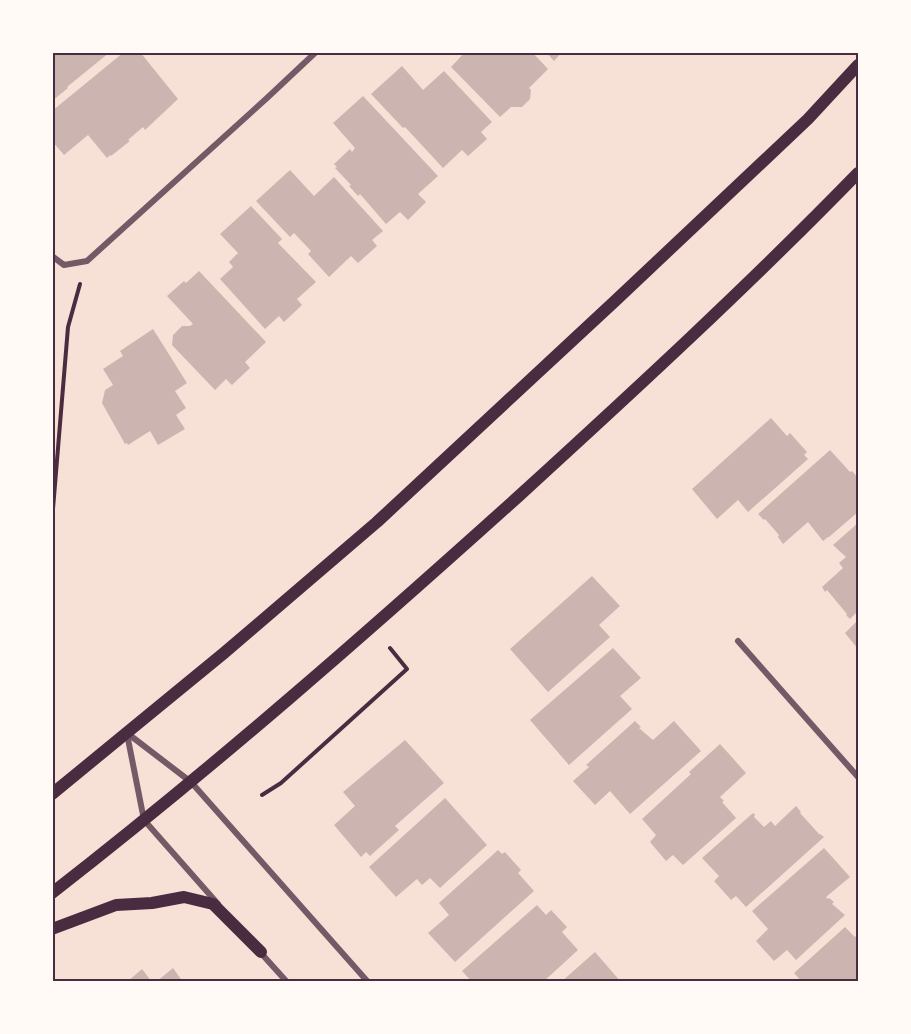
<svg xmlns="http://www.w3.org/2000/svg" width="911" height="1034" viewBox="0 0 911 1034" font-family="Barlow,sans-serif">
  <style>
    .building { fill: #ccb4b1 }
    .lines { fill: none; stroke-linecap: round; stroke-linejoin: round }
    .path { stroke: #4a2c40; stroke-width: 4 }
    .minor { stroke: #755966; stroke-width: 6 }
    .secondary { stroke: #4a2c40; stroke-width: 12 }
    .neatline { fill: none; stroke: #4a2c40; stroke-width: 2 }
  </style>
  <rect width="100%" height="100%" fill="#f7e1d7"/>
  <!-- building -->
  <path class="building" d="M 52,52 L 110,52 L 67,87 L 68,88 L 52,101 Z
    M 124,52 L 140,52 L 178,99 L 145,130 L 143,127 L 128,140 L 130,141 L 111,156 L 110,155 L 107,158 L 88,135 L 64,155 L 52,141 L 52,111 Z
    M 465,52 L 532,52 L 548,69 L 529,88 L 531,90 L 530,99 L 522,107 L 511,107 L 500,117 L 451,67 Z
    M 546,52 L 562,52 L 554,61 Z
    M 402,66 L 423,90 L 444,71 L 492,122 L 481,132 L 487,139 L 468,156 L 462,150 L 443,168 L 405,127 L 403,128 L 371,94 Z
    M 363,96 L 438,176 L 418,194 L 426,202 L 408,220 L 400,212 L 386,224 L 360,194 L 358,196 L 349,186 L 351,185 L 335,168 L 337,167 L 334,164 L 350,149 L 352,152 L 355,148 L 333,123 Z
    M 290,170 L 314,196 L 334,177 L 383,231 L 372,240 L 377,246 L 358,263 L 351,256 L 329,277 L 308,254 L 311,251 L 294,233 L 290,237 L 256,201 Z
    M 251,206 L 282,239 L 278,243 L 316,282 L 297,299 L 302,305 L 284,322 L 279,316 L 265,329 L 220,279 L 233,267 L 229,262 L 238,253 L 220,234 Z
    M 199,271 L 266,342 L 245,362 L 250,368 L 232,385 L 226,379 L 215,390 L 172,345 L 173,335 L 182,326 L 190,326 L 193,324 L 167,296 L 184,281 L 186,283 Z
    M 153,329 L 187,383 L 175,391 L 186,408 L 176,415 L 185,429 L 158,445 L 150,431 L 128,445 L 127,443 L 125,444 L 102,403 L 105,390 L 113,385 L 103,369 L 123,356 L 120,351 Z
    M 771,418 L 787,436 L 790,433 L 807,452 L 804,455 L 808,459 L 748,512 L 738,500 L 717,519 L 692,489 Z
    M 830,450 L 850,472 L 852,471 L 858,478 L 858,512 L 829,537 L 828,537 L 823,541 L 808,522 L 783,544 L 778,537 L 779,535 L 765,519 L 764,520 L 758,514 Z
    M 858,523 L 858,611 L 850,619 L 846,615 L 847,614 L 827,590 L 825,592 L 822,587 L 843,568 L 839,563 L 846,557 L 833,545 Z
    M 592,576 L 620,606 L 599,625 L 610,637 L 548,692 L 510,649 Z
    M 858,620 L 858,649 L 845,633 Z
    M 613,648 L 641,678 L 620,696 L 632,709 L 569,765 L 530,720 Z
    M 635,721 L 641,727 L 639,728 L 653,740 L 674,721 L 701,751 L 630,814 L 610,791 L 595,805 L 573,781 L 589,767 L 586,765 Z
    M 405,740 L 444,783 L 395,826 L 399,830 L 370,856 L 366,852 L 361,857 L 334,825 L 355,806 L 343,792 Z
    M 720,744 L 746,773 L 720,797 L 724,801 L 722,802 L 736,818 L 683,865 L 673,855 L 666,861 L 650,842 L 656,835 L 642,819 L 691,774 L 689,772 Z
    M 445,798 L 487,845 L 440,888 L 430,878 L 422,885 L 417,879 L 396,897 L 369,867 Z
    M 796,806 L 801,812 L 800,813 L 819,834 L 820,834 L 824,837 L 746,907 L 736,896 L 731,900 L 714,881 L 719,876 L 702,858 L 753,813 L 755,815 L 754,817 L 764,827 L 771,821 L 775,826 Z
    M 824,848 L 850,877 L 826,897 L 828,899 L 829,898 L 834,902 L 832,904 L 845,915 L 796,960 L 787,950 L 774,961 L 756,941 L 768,929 L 752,911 Z
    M 498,850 L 502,854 L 505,852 L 521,870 L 518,873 L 534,891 L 455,962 L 428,933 L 449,915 L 439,903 Z
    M 537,905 L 546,915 L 551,910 L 567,927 L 562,932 L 578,950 L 543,982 L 472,982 L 462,971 Z
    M 845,927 L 855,937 L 858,934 L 858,982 L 802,982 L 794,973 Z
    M 595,952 L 621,982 L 561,982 Z
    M 173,968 L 183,982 L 156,982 Z
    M 142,969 L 152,982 L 127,982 Z"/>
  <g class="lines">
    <!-- path -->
    <path class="path" d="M 52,521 L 68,327 L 80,284
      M 262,795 L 281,783 L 407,669 L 390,648"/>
    <!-- minor -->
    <path class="minor" d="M 52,256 L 64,265 L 87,261 L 267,98 L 316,52
      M 738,641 L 858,777
      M 127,733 L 191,782 L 368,982
      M 127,734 L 144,820 L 218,904
      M 260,952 L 287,982"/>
    <!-- secondary -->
    <path class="secondary" d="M 52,794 L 224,653 L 377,522 L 615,301 L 808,119 L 858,65
      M 52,893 C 214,767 368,632 520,495 C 635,390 750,284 858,173
      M 52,929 L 116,905 L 152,903 L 184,897 L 213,904 L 261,952"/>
  </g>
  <!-- border -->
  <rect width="911" height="1034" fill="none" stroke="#fffaf5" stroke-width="108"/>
  <rect x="54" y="54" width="803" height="926" class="neatline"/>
</svg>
